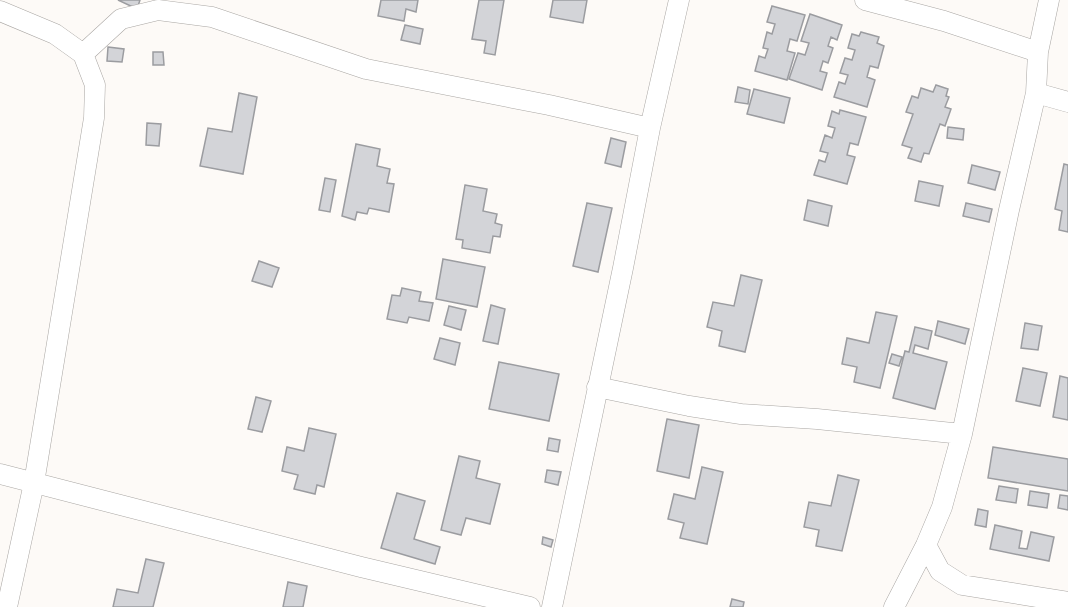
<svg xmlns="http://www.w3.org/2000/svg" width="1068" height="607" viewBox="0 0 1068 607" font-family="'DejaVu Sans',sans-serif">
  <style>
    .building { fill: #d3d4d8; stroke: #9b9ca0; stroke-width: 1.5 }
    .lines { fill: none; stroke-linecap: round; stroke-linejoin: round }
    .street-casing { stroke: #a9a6a3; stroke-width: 21 }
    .street { stroke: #fff; stroke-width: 20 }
  </style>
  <rect width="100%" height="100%" fill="#fdfaf7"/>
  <!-- building -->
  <path class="building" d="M 118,0 L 140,0 L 137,9 Z
    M 381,0 L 418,0 L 416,12 L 406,9 L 404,21 L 378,16 Z
    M 479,0 L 504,0 L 495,55 L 484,53 L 486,41 L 472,39 Z
    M 553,0 L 587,0 L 583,23 L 550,17 Z
    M 772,6 L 805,15 L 797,41 L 790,39 L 787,51 L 795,53 L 787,80 L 755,71 L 759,56 L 765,58 L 768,49 L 763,48 L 767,32 L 772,34 L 775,24 L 767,22 Z
    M 810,14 L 842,25 L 837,40 L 831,37 L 828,46 L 833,48 L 828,63 L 823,61 L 820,71 L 827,73 L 822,90 L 789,79 L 798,53 L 805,55 L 809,43 L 801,41 Z
    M 405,25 L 423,29 L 420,44 L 401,40 Z
    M 861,32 L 879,37 L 877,43 L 884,46 L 878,68 L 870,66 L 867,77 L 875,80 L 867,107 L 834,97 L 839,82 L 845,84 L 848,75 L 840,73 L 845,58 L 852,60 L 855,50 L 848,48 L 852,34 L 859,36 Z
    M 108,47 L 124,49 L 122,62 L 107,61 Z
    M 153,52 L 163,52 L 164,65 L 153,65 Z
    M 936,85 L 948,89 L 946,96 L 949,97 L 945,107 L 951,109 L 945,126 L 940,124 L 929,154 L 924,153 L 921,162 L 908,158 L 912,148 L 902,145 L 913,114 L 906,112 L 912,96 L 918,98 L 921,88 L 933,92 Z
    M 738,87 L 750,90 L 748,104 L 735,102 Z
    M 754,89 L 790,98 L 784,123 L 747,114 Z
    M 239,93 L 257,97 L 243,174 L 200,166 L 208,128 L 232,132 Z
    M 840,110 L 866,117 L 858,145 L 850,143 L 847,155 L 855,157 L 847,184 L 814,175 L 819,160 L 825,162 L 828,153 L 820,151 L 825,135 L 832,138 L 835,128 L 828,126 L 832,111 L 839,114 Z
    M 147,123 L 161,124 L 159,146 L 146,145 Z
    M 948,127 L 964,129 L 963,140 L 947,138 Z
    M 611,138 L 626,142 L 621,167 L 605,163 Z
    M 356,144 L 380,149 L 377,166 L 390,169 L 387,183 L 394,184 L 389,212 L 369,208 L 367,214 L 357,212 L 355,220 L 342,216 Z
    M 1064,164 L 1068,165 L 1068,232 L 1059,230 L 1062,211 L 1055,209 Z
    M 972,165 L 1000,172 L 995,190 L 968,183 Z
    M 325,178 L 336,180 L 330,212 L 319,210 Z
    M 919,181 L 943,186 L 939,206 L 915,201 Z
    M 465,185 L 487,189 L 483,211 L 497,214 L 495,223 L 502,225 L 500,237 L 493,236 L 490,253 L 462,248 L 463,240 L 456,239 Z
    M 808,200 L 832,206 L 828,226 L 804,220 Z
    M 587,203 L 612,208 L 598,272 L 573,266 Z
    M 966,203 L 992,209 L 989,222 L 963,216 Z
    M 443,259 L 485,267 L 477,307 L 436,299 Z
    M 259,261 L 279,268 L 272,287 L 252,281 Z
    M 741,275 L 762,280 L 745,352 L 719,346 L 722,331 L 707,327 L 713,302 L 734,306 Z
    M 402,288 L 421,292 L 419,301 L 433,303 L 429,321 L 409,317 L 407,323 L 387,319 L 392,295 L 400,296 Z
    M 491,305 L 505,309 L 498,344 L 483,341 Z
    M 449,306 L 466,310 L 461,330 L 444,325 Z
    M 876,312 L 897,316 L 880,388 L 854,382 L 857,367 L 842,364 L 847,338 L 869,343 Z
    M 938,321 L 969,329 L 965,344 L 935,335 Z
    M 1025,323 L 1042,326 L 1038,350 L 1021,348 Z
    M 915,327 L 932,331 L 928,349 L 915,345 L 913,353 L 947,362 L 935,409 L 893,398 L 905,351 L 909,352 Z
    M 440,338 L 460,343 L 455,365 L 434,359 Z
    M 892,354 L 902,357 L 899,366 L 889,363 Z
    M 499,362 L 559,374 L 549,421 L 489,409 Z
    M 1023,368 L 1047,373 L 1040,406 L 1016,401 Z
    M 1060,376 L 1068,378 L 1068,420 L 1053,417 Z
    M 256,397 L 271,401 L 262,432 L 248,429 Z
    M 667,419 L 699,425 L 689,478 L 657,471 Z
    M 309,428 L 336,434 L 324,487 L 317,485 L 315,494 L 294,489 L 298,475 L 282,471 L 287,447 L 304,451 Z
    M 549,438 L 560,440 L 558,452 L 547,450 Z
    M 993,447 L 1068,459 L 1068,491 L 988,478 Z
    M 459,456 L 480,461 L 476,478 L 500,484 L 490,524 L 466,518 L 461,535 L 441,530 Z
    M 702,467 L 723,472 L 707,544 L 680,538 L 684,523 L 668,519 L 674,494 L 695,499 Z
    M 547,470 L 561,472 L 558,485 L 545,482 Z
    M 838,475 L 859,480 L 842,551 L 816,546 L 819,530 L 804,527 L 809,502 L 831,506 Z
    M 999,486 L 1018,489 L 1016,503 L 996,500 Z
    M 1030,491 L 1049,494 L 1047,508 L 1028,505 Z
    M 397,493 L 425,501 L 414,539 L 440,547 L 435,564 L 381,548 Z
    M 1060,495 L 1068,496 L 1068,510 L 1058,508 Z
    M 978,509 L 988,511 L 986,527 L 975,525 Z
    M 995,525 L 1022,531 L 1019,548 L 1027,549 L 1031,532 L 1054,537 L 1049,561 L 990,549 Z
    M 543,537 L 553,540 L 551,547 L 542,544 Z
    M 146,559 L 164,563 L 153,607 L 113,607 L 117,589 L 138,593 Z
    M 288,582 L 307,586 L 303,607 L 283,607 Z
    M 732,599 L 744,602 L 743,607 L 730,607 Z"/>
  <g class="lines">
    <!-- street casing -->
    <g class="street-casing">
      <path id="street" d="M 865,0 L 944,21 L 1038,52
        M 0,11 L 55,34 L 83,54 L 95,85 L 94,118 L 34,483 L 7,607
        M 83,54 L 121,19 L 158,10 L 212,17 L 366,69 L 549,105 L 650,128
        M 1036,93 L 1068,102
        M 597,387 L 689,406 L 741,414 L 817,419 L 962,434
        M 0,474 L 361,567 L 530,607
        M 926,545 L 940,571 L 962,585 L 1068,602
        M 552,607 L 623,268 L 650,128 L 679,0
        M 894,607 L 926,545 L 942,507 L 962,434 L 1009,210 L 1036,93 L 1038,52 L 1049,0"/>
    </g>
    <!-- street -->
    <use href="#street" class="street"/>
  </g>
</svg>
